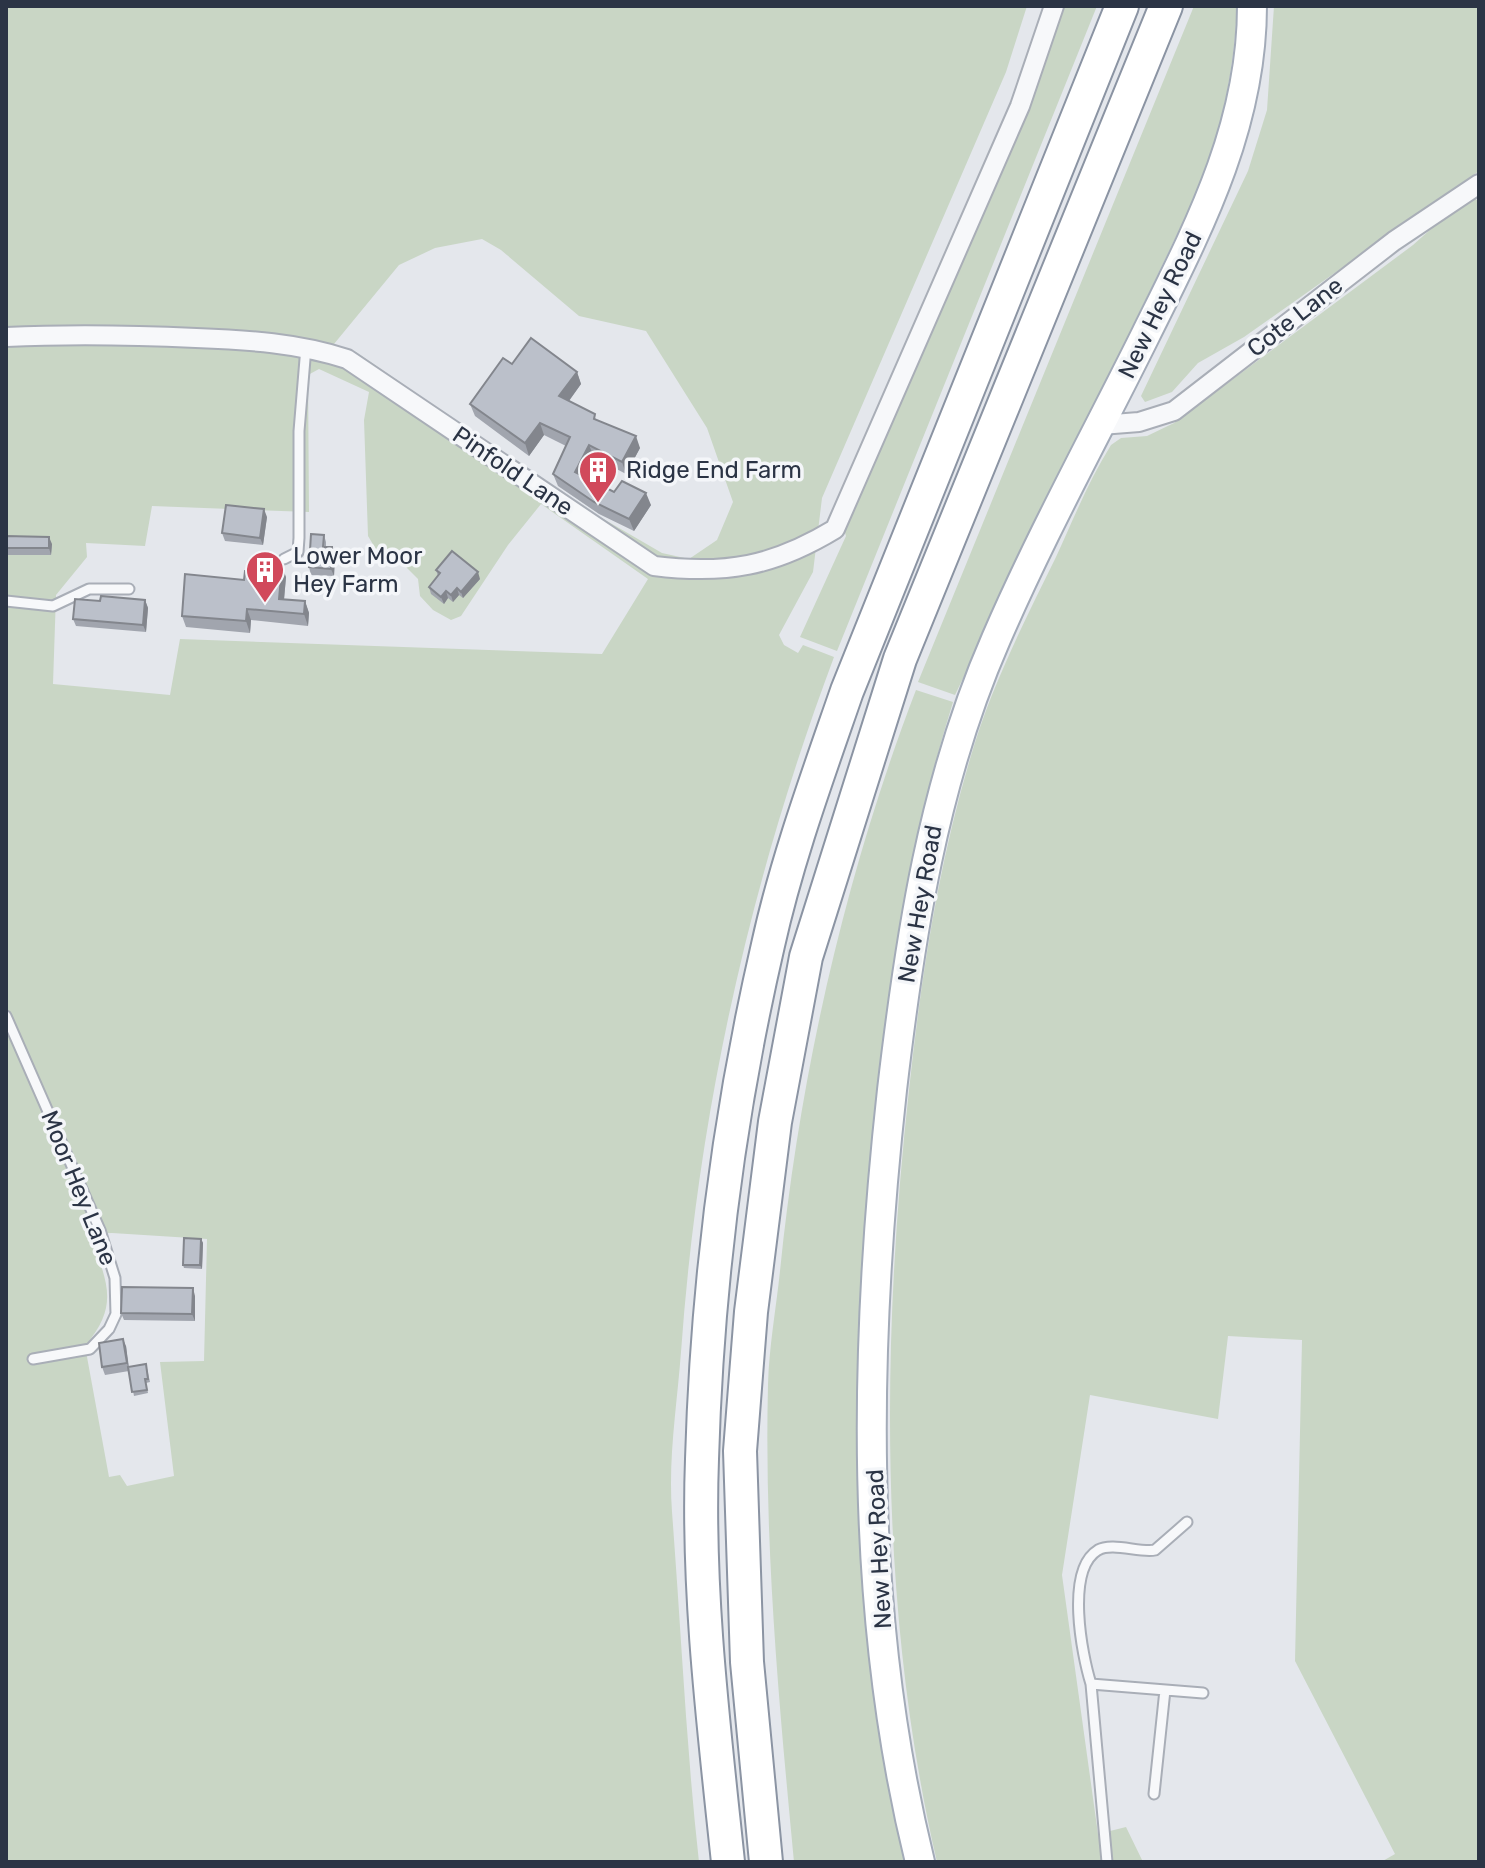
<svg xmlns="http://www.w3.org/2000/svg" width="1485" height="1868" viewBox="0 0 1485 1868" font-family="Rubik,sans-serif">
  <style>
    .green { fill: #c9d6c5; fill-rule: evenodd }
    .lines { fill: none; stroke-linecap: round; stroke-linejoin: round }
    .lane-casing { stroke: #a9aeb7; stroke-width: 13 }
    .street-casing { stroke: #a9aeb7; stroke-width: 22 }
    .primary-casing { stroke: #a3abb8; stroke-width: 32 }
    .highway-casing { stroke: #8b94a3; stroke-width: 36 }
    .lane { stroke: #f7f8fa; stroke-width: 9 }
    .street { stroke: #f7f8fa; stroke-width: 18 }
    .primary { stroke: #fff; stroke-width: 28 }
    .highway { stroke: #fff; stroke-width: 32 }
    .wall { fill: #a1a5ae }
    .shaded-wall { fill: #83868d }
    .building { fill: #bbc0ca; stroke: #83868d; stroke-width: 2 }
    .labels { text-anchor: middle; stroke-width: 7; stroke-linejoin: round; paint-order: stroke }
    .street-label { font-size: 24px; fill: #2b3445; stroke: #f4f6f9 }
    .poi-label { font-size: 24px; fill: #2b3445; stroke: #f4f6f9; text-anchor: start }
  </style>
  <rect width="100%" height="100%" fill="#e4e7ec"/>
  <!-- green -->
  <path class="green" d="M 6,6 L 1027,6 L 1006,72 L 822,498 L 813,572 L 779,635 L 784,645 L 798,653 L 803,645 L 834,657 C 750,881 698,1113 681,1352 C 677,1405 668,1459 672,1512 C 681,1628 686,1746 699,1862 L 6,1862 ZM 482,239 L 501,250 L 579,316 L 646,331 L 707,428 L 733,502 L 717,540 L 689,559 L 662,553 L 576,503 L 356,352 L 334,344 L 399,265 L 435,248 ZM 319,369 L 369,392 L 364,420 L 368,536 L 377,551 L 396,557 L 418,579 L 420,596 L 433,610 L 451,620 L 461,616 L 508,545 L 541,504 L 648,579 L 602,654 L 180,639 L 170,695 L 53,684 L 56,595 L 87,557 L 86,543 L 145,546 L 152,506 L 309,512 L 308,375 ZM 112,1233 L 207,1239 L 204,1361 L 160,1362 L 174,1476 L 127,1486 L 120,1475 L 109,1477 L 85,1346 C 121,1304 106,1281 90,1234 Z
    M 1063,6 L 1097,6 L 837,651 L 800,637 L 846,536 L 843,526 C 891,425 935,323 978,220 C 1008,150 1043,80 1063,6 Z
    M 1194,6 L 1237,6 C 1234,71 1222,130 1198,191 L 955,695 L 918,682 Z
    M 1274,6 L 1479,6 L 1479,171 L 1244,337 L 1198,363 L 1172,392 L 1145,402 L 1141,396 L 1248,171 L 1267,110 Z
    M 1473,198 L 1479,201 L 1479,1862 L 1381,1862 L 1395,1854 L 1295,1661 L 1302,1340 L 1228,1336 L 1218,1419 L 1090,1395 L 1062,1575 L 1098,1834 L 1126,1827 L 1143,1862 L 937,1862 C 879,1613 881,1343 909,1090 C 921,978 938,867 970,759 C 990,689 1024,622 1056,557 C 1073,520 1089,480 1111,445 L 1121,438 L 1147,436 L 1174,423 L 1413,245 L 1451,211 Z
    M 916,690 L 953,702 C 903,863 881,1027 869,1195 C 854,1420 854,1641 905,1862 L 794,1862 C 779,1704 764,1544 768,1385 C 769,1347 776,1309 780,1271 C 800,1074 845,875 916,690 Z"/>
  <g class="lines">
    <!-- lane casing -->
    <g class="lane-casing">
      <path id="lane" d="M 284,559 L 298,552 L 299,538 L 299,431 L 306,347
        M 6,601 L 53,606 L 89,589 L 129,589
        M 6,1016 L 100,1230 L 115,1278 L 116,1314 L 109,1329 L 90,1349 L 33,1359
        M 1091,1684 C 1082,1655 1065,1570 1098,1550 C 1112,1542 1140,1553 1155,1550 L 1187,1522
        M 1154,1794 L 1165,1690
        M 1107,1862 L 1091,1684 L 1203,1693"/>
    </g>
    <!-- street casing -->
    <g class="street-casing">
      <path id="street" d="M 6,337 C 70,334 132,335 196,338 C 248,340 298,343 347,359 L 654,566 C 726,575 774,566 835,529 L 1020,106 L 1054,6
        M 1101,425 L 1139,422 L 1174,411 L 1394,241 L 1479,184"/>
    </g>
    <!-- primary casing -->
    <g class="primary-casing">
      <path id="primary" d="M 920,1862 C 858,1612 864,1344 892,1090 C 910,936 933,783 996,639 C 1041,535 1096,435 1146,334 C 1198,229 1252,127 1252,6"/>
    </g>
    <!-- highway casing -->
    <g class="highway-casing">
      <path id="highway" d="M 728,1862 C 714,1729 697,1593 702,1459 C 707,1286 729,1113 768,945 C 787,859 818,775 847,691 L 1122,6
        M 766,1862 L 747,1662 L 740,1451 L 751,1312 L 775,1122 L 806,957 L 900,659 L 1166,6"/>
    </g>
    <!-- lane -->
    <use href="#lane" class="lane"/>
    <!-- street -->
    <use href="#street" class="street"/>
    <!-- primary -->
    <use href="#primary" class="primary"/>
    <!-- highway -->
    <use href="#highway" class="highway"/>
  </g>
  <!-- wall -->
  <path class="wall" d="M 512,364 L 577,372 L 581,384 L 569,401 L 640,448 L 626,474 L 594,457 L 584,477 L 614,492 L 651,505 L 634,531 L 599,514 L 558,486 L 553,474 L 566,446 L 544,435 L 529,456 L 475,416 L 470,404 Z
    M 267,517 L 263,545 L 225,541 L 222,533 Z
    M 324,535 L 326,542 L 326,547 L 335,555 L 334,576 L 311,575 L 309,567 Z
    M 6,536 L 52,544 L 51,555 L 6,555 Z
    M 436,570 L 480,579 L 463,598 L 459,595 L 453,602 L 448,598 L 444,604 L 431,594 L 429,587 L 438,576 Z
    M 286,577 L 284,600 L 305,601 L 309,613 L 308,626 L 251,620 L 250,633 L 186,627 L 182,616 L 244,580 Z
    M 145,600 L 148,608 L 146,632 L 76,626 L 73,619 L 100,601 Z
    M 201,1239 L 203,1243 L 202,1269 L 184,1268 L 183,1265 Z
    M 195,1296 L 195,1321 L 124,1320 L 121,1313 Z
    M 126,1346 L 129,1367 L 146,1364 L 150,1382 L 146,1383 L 148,1393 L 134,1396 L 129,1371 L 105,1375 L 102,1367 Z"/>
  <!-- shaded-wall -->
  <path class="shaded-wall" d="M 577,372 L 581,384 L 563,409 L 559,396 Z
    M 540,423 L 544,435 L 529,456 L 525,443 Z
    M 636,436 L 640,448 L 626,474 L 622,462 Z
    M 589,445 L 594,457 L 580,485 L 575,472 Z
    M 646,493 L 651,505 L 634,531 L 629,519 Z
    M 264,509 L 267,517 L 263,545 L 260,538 Z
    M 49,537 L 52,544 L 51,555 L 49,548 Z
    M 332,547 L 335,555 L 334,576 L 331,569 Z
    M 282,566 L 286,577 L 283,610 L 279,599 Z
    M 478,572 L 480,579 L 463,598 L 461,592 Z
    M 457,588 L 459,595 L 453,602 L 451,595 Z
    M 446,591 L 448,598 L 444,604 L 441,597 Z
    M 145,600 L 148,608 L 146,632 L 143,625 Z
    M 305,601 L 309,613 L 308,626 L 304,614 Z
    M 247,609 L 251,620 L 250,633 L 246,621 Z
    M 201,1239 L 203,1243 L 202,1269 L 200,1265 Z
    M 193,1288 L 195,1296 L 195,1321 L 192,1314 Z
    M 123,1339 L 126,1346 L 129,1371 L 127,1363 Z"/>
  <!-- building -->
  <path class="building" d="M 531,338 L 577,372 L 559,396 L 595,414 L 594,419 L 636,436 L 622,462 L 589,445 L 575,472 L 614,492 L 622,481 L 646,493 L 629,519 L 594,502 L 553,474 L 570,437 L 540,423 L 525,443 L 470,404 L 503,358 L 512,364 Z
    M 226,505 L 264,509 L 260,538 L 222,533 Z
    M 311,534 L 324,535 L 323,547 L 332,547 L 331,569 L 309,567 Z
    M 6,536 L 49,537 L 49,548 L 6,548 Z
    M 452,551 L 478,572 L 461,592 L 457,588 L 451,595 L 446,591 L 441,597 L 429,587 L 440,573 L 436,570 Z
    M 258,563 L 282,566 L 279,599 L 305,601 L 304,614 L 247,609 L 246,621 L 182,616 L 185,574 L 244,580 L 245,571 L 257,572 Z
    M 101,596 L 145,600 L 143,625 L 73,619 L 75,599 L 100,601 Z
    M 184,1238 L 201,1239 L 200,1265 L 183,1265 Z
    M 122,1287 L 193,1288 L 192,1314 L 121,1313 Z
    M 123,1339 L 127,1363 L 102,1367 L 99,1343 Z
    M 146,1364 L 148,1379 L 145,1379 L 147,1390 L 132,1392 L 128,1367 Z"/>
  <!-- icons -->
  <defs>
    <g id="building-pin" transform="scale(2)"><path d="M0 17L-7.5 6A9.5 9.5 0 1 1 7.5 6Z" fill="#d1495b" stroke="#f4f6f9"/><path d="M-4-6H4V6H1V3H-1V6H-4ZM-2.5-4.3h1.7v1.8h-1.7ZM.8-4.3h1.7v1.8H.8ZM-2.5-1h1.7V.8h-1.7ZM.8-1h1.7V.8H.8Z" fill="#fff"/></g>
  </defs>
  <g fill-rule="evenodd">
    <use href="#building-pin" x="598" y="470"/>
    <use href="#building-pin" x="265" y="570"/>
  </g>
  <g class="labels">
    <!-- street labels -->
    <g class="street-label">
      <text transform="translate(1160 305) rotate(-64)" y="8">New Hey Road</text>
      <text transform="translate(1295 317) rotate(-38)" y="8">Cote Lane</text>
      <text transform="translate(513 471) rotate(34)" y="8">Pinfold Lane</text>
      <text transform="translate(920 904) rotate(-80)" y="8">New Hey Road</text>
      <text transform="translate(79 1188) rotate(68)" y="8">Moor Hey Lane</text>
      <text transform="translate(879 1549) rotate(-93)" y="8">New Hey Road</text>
    </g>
    <!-- poi labels -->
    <g class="poi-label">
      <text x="626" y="478">Ridge End Farm</text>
      <text x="293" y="564">Lower Moor<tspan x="293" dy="28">Hey Farm</tspan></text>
    </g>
  </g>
  <!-- border -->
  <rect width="1485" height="1868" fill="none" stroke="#2b3445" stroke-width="16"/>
</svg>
